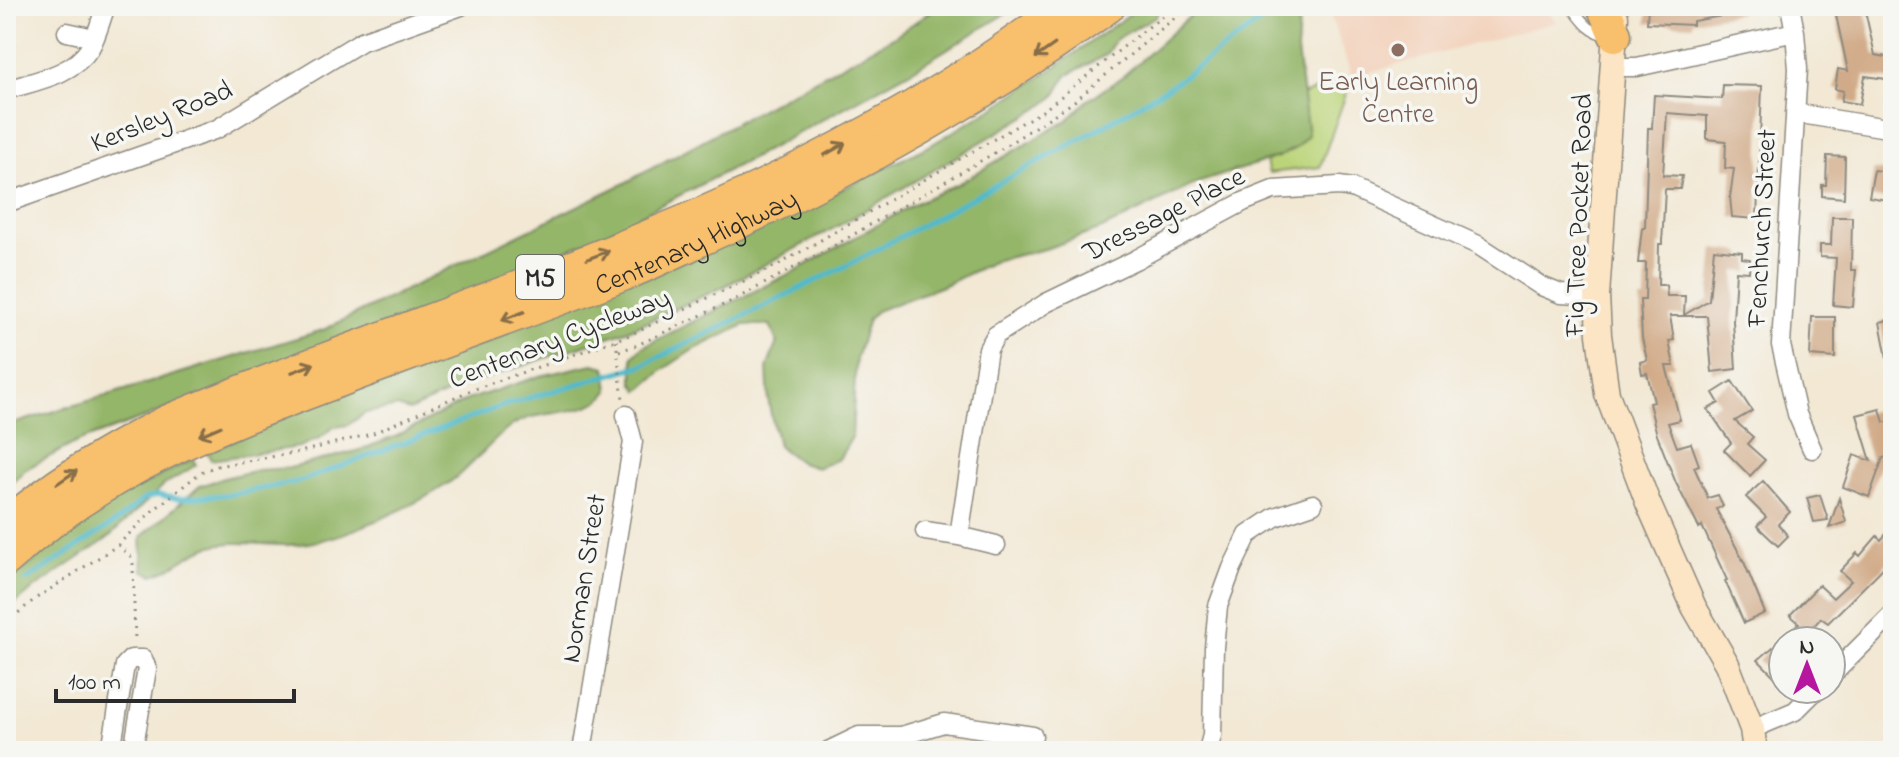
<svg xmlns="http://www.w3.org/2000/svg" width="1899" height="757" viewBox="0 0 1899 757" font-family="'Indie Flower',sans-serif">
  <style>
    .built { fill: #f3d4bf }
    .green { fill: #bbd479; stroke: #738052; stroke-width: 2 }
    .forest { fill: #94b669; stroke: #60704a; stroke-width: 2 }
    .lines { fill: none; stroke-linecap: round; stroke-linejoin: round }
    .stream { stroke: #50bacc; stroke-width: 5 }
    .building { fill: #d1ab89 }
    .lane-casing { stroke: #8e8a80; stroke-width: 12 }
    .street-casing { stroke: #8e8a80; stroke-width: 21 }
    .secondary-casing { stroke: #8e8a80; stroke-width: 27 }
    .highway-casing { stroke: #8e8a80; stroke-width: 35 }
    .path { stroke: #8e8a80; stroke-width: 3; stroke-dasharray: 2 6; stroke-linecap: butt }
    .lane { stroke: #fff; stroke-width: 9 }
    .street { stroke: #fff; stroke-width: 18 }
    .secondary { stroke: #fce5c4; stroke-width: 24 }
    .highway { stroke: #f8bf6c; stroke-width: 32 }
    .oneway { stroke: #876e48 }
    .education-dot { fill: #8d6e63; stroke: #f6f6f2; stroke-width: 3 }
    .labels { text-anchor: middle; stroke-width: 7; stroke-linejoin: round; paint-order: stroke }
    .shield { fill: #f6f6f2; stroke: #686867; stroke-width: 2 }
    .shield-label { font-size: 26px; font-weight: bold; fill: #2b2b2b }
    .education-label { font-size: 28px; fill: #785e54; stroke: #f6f6f2 }
    .street-label { font-size: 28px; fill: #2b2b2b; stroke: #f6f6f2 }
  </style>
  <rect width="100%" height="100%" fill="#f6f6f2"/>
  <filter id="ink" filterUnits="userSpaceOnUse"><feTurbulence type="fractalNoise" baseFrequency=".0125" numOctaves="2"/><feDisplacementMap in="SourceGraphic" scale="16" xChannelSelector="R" yChannelSelector="G"/><feConvolveMatrix kernelMatrix="1 2 1 2 8 2 1 2 1" color-interpolation-filters="sRGB"/></filter>
  <filter id="wash" filterUnits="userSpaceOnUse"><feTurbulence type="fractalNoise" baseFrequency=".006" numOctaves="4" result="noise"/><feDisplacementMap in="SourceGraphic" scale="32" xChannelSelector="R" yChannelSelector="G"/><feGaussianBlur stdDeviation="1.8" result="paint"/><feColorMatrix in="noise" values="0 0 0 0 0 0 0 0 0 0 0 0 0 0 0 0 0 1.4 0 .05"/><feComposite in="paint" operator="in"/></filter>
  <g filter="url(#wash)">
    <rect width="100%" height="100%" fill="#f2e8d4"/>
    <!-- built -->
    <path class="built" d="M 1327,6 L 1544,6 L 1556,22 L 1352,77 Z"/>
    <!-- green -->
    <path class="green" d="M 1352,77 L 1320,167 L 1269,173 L 1258,134 L 1271,106 Z"/>
    <!-- forest -->
    <path class="forest" d="M 939,6 L 1019,6 L 909,72 L 756,156 L 600,236 L 308,359 L 77,442 L 24,470 L 6,490 L 6,426 L 323,330 L 623,184 L 890,39 Z
      M 1141,6 L 1161,6 L 1156,16 L 1115,40 L 1106,55 L 1067,75 L 1055,96 L 1041,107 L 840,225 L 723,287 L 626,331 L 468,384 L 409,411 L 398,407 L 365,413 L 348,425 L 334,427 L 320,438 L 299,447 L 211,460 L 207,452 L 292,414 L 832,194 L 929,146 L 995,107 L 1051,70 Z
      M 1201,6 L 1300,6 L 1297,51 L 1308,135 L 1296,148 L 1278,157 L 1197,183 L 1102,229 L 1045,249 L 997,260 L 942,286 L 876,311 L 868,319 L 856,359 L 852,437 L 839,459 L 817,468 L 801,463 L 778,446 L 769,405 L 767,368 L 777,342 L 770,325 L 744,325 L 691,351 L 664,369 L 639,391 L 633,382 L 633,356 L 642,347 L 795,271 L 918,202 L 957,184 L 1068,120 L 1088,100 L 1121,78 Z
      M 593,364 L 606,367 L 609,391 C 588,419 541,407 513,425 C 491,440 475,464 454,479 C 422,503 348,536 309,543 C 274,550 239,536 205,548 C 185,555 172,571 152,575 L 143,570 L 141,537 L 200,486 L 224,478 L 258,470 L 290,468 L 360,450 L 397,436 L 467,400 L 540,376 Z
      M 193,459 L 196,465 L 164,485 L 108,538 L 32,590 L 6,611 L 6,585 C 30,565 53,544 79,525 C 114,499 154,478 193,459 Z"/>
    <g class="lines">
      <!-- stream -->
      <path class="stream" d="M 27,580 L 120,519 L 144,499 L 158,495 L 179,499 L 233,494 L 301,481 L 505,405 L 643,365 L 854,262 L 1091,133 L 1173,84 L 1269,16 L 1279,6"/>
    </g>
    <g id="blocks">
      <!-- building -->
      <path class="building" d="M 1648,6 L 1740,6 L 1740,13 L 1693,21 L 1693,25 L 1647,23 Z
        M 1834,6 L 1864,6 L 1875,55 L 1893,58 L 1893,80 L 1865,76 L 1860,104 L 1841,101 L 1843,91 L 1835,89 L 1838,69 L 1848,71 Z
        M 1723,85 L 1762,86 L 1757,219 L 1732,217 L 1730,197 L 1734,169 L 1725,168 L 1726,141 L 1707,139 L 1707,116 L 1667,113 L 1663,175 L 1682,176 L 1680,189 L 1665,189 L 1662,244 L 1659,244 L 1658,285 L 1666,285 L 1667,296 L 1685,296 L 1684,315 L 1709,300 L 1714,249 L 1742,252 L 1742,258 L 1750,259 L 1749,272 L 1736,271 L 1733,321 L 1736,369 L 1712,372 L 1707,316 L 1670,316 L 1674,340 L 1669,341 L 1674,366 L 1666,366 L 1680,420 L 1668,423 L 1677,447 L 1691,443 L 1699,465 L 1694,467 L 1708,498 L 1718,495 L 1723,506 L 1716,509 L 1744,562 L 1765,613 L 1744,623 L 1725,581 L 1727,580 L 1702,526 L 1699,528 L 1676,483 L 1657,435 L 1649,403 L 1654,402 L 1647,373 L 1642,374 L 1640,362 L 1647,360 L 1642,338 L 1640,300 L 1645,300 L 1646,263 L 1638,263 L 1642,228 L 1645,228 L 1648,128 L 1652,128 L 1654,95 L 1722,99 Z
        M 1827,156 L 1845,157 L 1844,198 L 1822,196 L 1822,185 L 1826,185 Z
        M 1874,170 L 1893,173 L 1893,201 L 1869,197 Z
        M 1832,217 L 1852,217 L 1851,270 L 1856,270 L 1853,307 L 1833,305 L 1836,258 L 1820,257 L 1820,245 L 1831,245 Z
        M 1812,317 L 1835,317 L 1835,358 L 1810,356 Z
        M 1893,319 L 1893,358 L 1887,358 L 1880,322 Z
        M 1732,381 L 1752,411 L 1735,421 L 1753,437 L 1747,444 L 1765,460 L 1750,476 L 1724,450 L 1731,443 L 1708,409 L 1719,403 L 1713,393 Z
        M 1880,409 L 1884,422 L 1889,422 L 1893,429 L 1893,455 L 1883,458 L 1869,497 L 1843,487 L 1854,455 L 1871,461 L 1857,415 Z
        M 1763,481 L 1790,512 L 1778,524 L 1788,536 L 1778,546 L 1757,526 L 1766,517 L 1746,497 Z
        M 1820,495 L 1828,520 L 1814,522 L 1807,498 Z
        M 1839,498 L 1846,522 L 1829,528 Z
        M 1893,526 L 1893,557 L 1878,573 L 1828,623 L 1821,618 L 1800,641 L 1783,641 L 1799,623 L 1790,615 L 1819,585 L 1833,598 L 1851,581 L 1840,571 L 1857,553 L 1860,556 L 1877,536 L 1881,540 Z
        M 1783,641 L 1783,672 L 1777,679 L 1758,660 L 1773,647 L 1776,650 Z"/>
    </g>
  </g>
  <g filter="url(#ink)">
    <use href="#blocks" fill-opacity="0" stroke="#8e8a80" stroke-width="2"/>
    <g class="lines">
      <!-- lane casing -->
      <g class="lane-casing">
        <path id="lane" d="M 1571,6 C 1581,19 1590,34 1607,35"/>
      </g>
      <!-- street casing -->
      <g class="street-casing">
        <path id="street" d="M 1790,6 L 1795,32 L 1798,69 L 1781,345 L 1797,414 L 1812,449
          M 67,32 L 94,38
          M 1613,67 L 1637,67 L 1795,32
          M 6,90 C 35,81 73,75 90,48 C 97,36 101,19 106,6
          M 1795,113 L 1893,129
          M 6,203 L 217,129 L 362,41 L 461,6
          M 925,531 L 959,536
          M 996,545 L 959,536 L 988,349 L 996,335 L 1046,303 L 1135,260 L 1243,202 L 1273,190 L 1339,186 L 1352,188 L 1478,245 L 1541,286 L 1561,294 L 1597,296
          M 1831,676 L 1893,614
          M 1752,729 L 1795,711 L 1817,689
          M 111,751 L 125,665 L 131,659 L 143,659 L 147,669 L 133,751
          M 582,751 L 633,442 L 626,415
          M 828,751 L 859,736 L 901,736 L 944,723 L 1033,736
          M 1208,751 L 1212,735 L 1214,647 L 1218,606 L 1232,568 L 1248,535 L 1275,517 L 1313,504"/>
      </g>
      <!-- secondary casing -->
      <g class="secondary-casing">
        <path id="secondary" d="M 1616,17 L 1597,296 L 1599,335 L 1607,394 L 1648,503 L 1694,607 L 1727,664 L 1752,729 L 1755,751"/>
      </g>
      <!-- highway casing -->
      <g class="highway-casing">
        <g id="highway">
          <path d="M 1603,6 L 1615,35"/>
          <path d="M 6,525 C 55,483 108,451 166,422 C 363,339 570,277 763,186 C 867,136 972,76 1064,6"/>
          <path id="s1" d="M 6,560 C 106,467 219,426 344,379 C 439,343 535,309 630,272 C 659,260 687,246 715,233 C 857,169 983,97 1109,6"/>
        </g>
      </g>
      <!-- path -->
      <path class="path" d="M 616,340 L 623,400
        M 619,351 L 635,346 L 732,301 L 820,254 L 996,152 L 1072,103 L 1189,6
        M 118,545 L 131,557 L 133,564 L 135,643
        M 6,623 L 35,599 L 118,545 L 150,513 L 201,472 L 217,466 L 300,452 L 371,434 L 469,391 L 627,336 L 778,265 L 1044,110 L 1175,6"/>
      <!-- lane -->
      <use href="#lane" class="lane"/>
      <!-- street -->
      <use href="#street" class="street"/>
      <!-- secondary -->
      <use href="#secondary" class="secondary"/>
      <!-- highway -->
      <use href="#highway" class="highway"/>
    </g>
    <!-- one-way arrows -->
    <defs><path id="oneway-shaft" d="M-6 0H5M1.5-3L5.5 0L1.5 3" fill="none" stroke-width="1.6" stroke-linecap="round" stroke-linejoin="round" transform="scale(2)"/></defs>
    <g class="oneway">
      <use href="#oneway-shaft" transform="translate(1045 51) rotate(145)"/>
      <use href="#oneway-shaft" transform="translate(835 149) rotate(-30)"/>
      <use href="#oneway-shaft" transform="translate(598 255) rotate(-21)"/>
      <use href="#oneway-shaft" transform="translate(513 316) rotate(159)"/>
      <use href="#oneway-shaft" transform="translate(303 368) rotate(-21)"/>
      <use href="#oneway-shaft" transform="translate(210 431) rotate(157)"/>
      <use href="#oneway-shaft" transform="translate(67 477) rotate(-34)"/>
    </g>
  </g>
  <!-- markers -->
  <circle class="education-dot" cx="1398" cy="50" r="8"/>
  <g class="labels">
    <!-- shield labels -->
    <rect class="shield" x="516" y="255" width="48" height="44" rx="6"/>
    <g class="shield-label">
      <text x="540" y="286">M5</text>
    </g>
    <!-- education labels -->
    <g class="education-label">
      <text x="1398" y="90">Early Learning<tspan x="1398" dy="32">Centre</tspan></text>
    </g>
    <!-- street labels -->
    <g class="street-label">
      <text transform="translate(161 115) rotate(-22)" y="10">Kersley Road</text>
      <text transform="translate(1163 213) rotate(-27)" y="10">Dressage Place</text>
      <text transform="translate(1577 215) rotate(-88)" y="10">Fig Tree Pocket Road</text>
      <text transform="translate(1760 228) rotate(-87)" y="10">Fenchurch Street</text>
      <text dy="10" stroke="none"><textPath href="#s1" startOffset="764">Centenary Highway</textPath></text>
      <text transform="translate(559 337) rotate(-21)" y="10">Centenary Cycleway</text>
      <text transform="translate(582 578) rotate(-81)" y="10">Norman Street</text>
    </g>
  </g>
  <!-- margin -->
  <rect width="1899" height="757" fill="none" stroke="#f6f6f2" stroke-width="32"/>
  <!-- north arrow -->
  <g transform="translate(1807 665)"><circle r="38" fill="#f6f6f2" stroke="#a5a5a2" stroke-width="2"/>
  <path d="M0-6L14 30L0 20L-14 30Z" fill="#b5179e"/>
  <text y="-12" font-size="22" font-weight="bold" text-anchor="middle" fill="#2b2b2b">N</text>
  </g>
  <!-- scale -->
  <path d="M56 689v12h238v-12" fill="none" stroke="#2b2b2b" stroke-width="4"/>
  <text x="68" y="689" font-size="24" fill="#2b2b2b" stroke="#f6f6f2" stroke-width="6" paint-order="stroke">100 m</text>
</svg>
